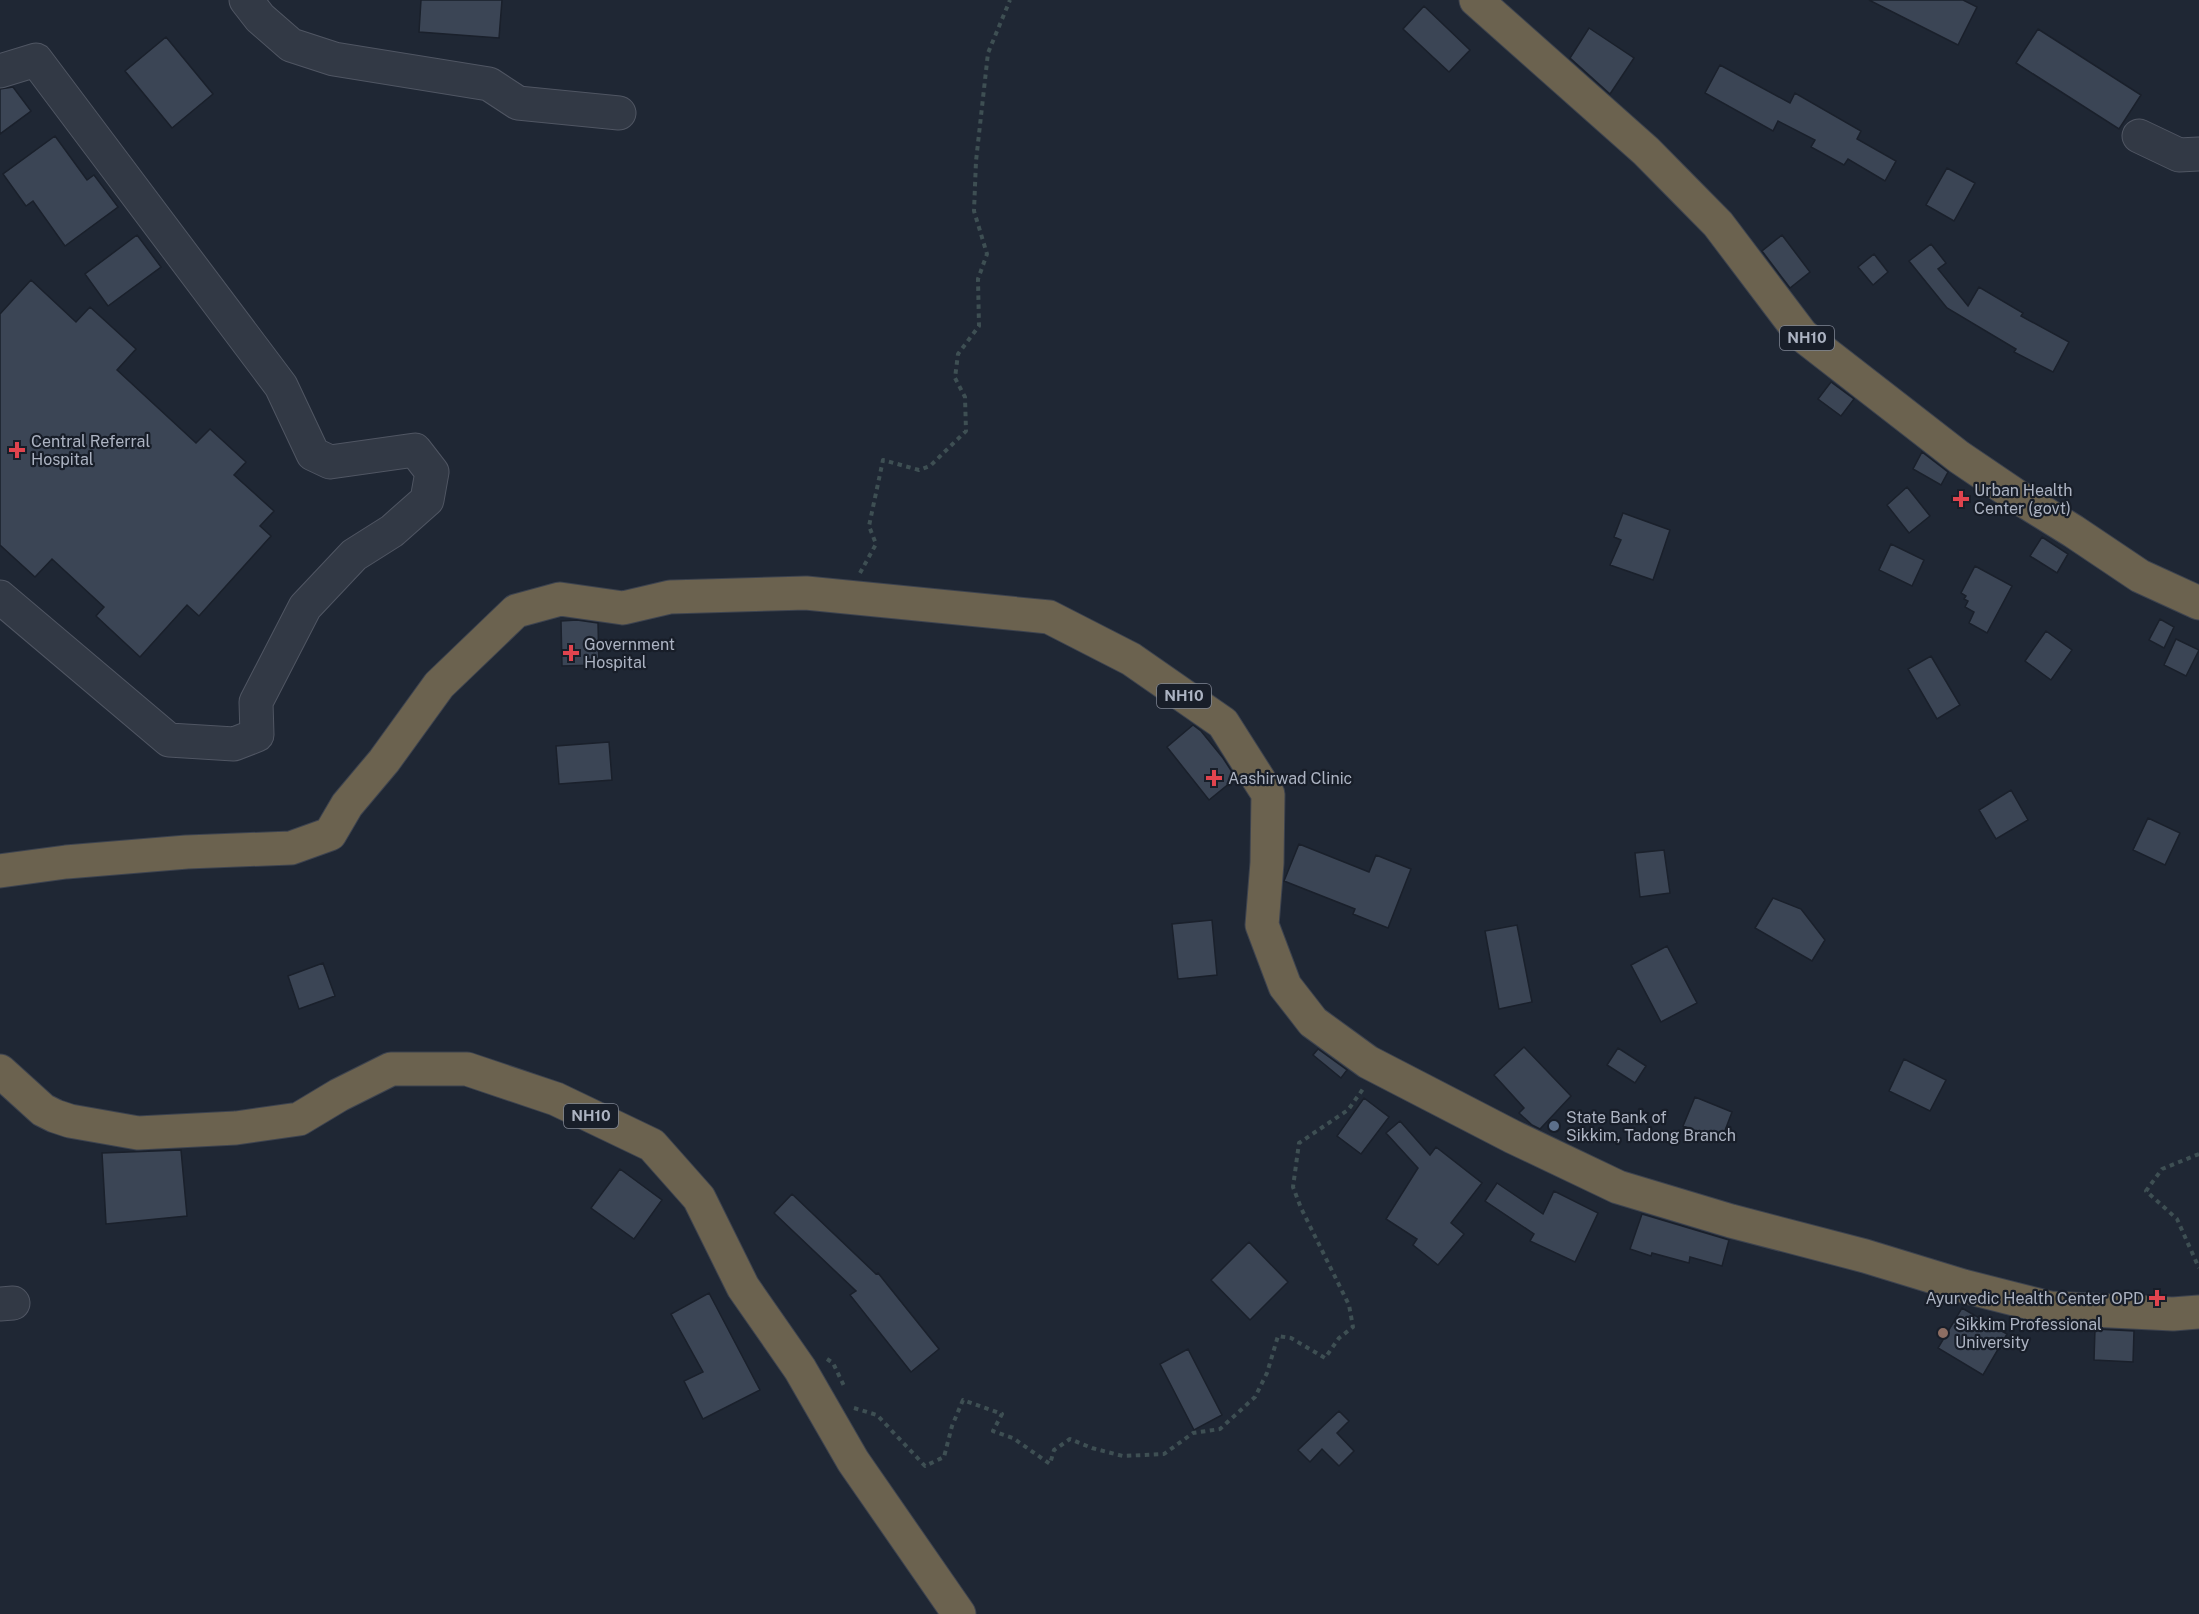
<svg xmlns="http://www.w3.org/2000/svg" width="2199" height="1614" viewBox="0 0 2199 1614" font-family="'Public Sans',sans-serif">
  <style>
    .building { fill: #3b4555; stroke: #1a202b; stroke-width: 1.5 }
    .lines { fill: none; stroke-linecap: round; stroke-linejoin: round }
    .minor-casing { stroke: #505663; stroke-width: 35 }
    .highway-casing { stroke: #3d434f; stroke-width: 35 }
    .path { stroke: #3e4f53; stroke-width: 4; stroke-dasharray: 4.5 4.5; stroke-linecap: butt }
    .minor { stroke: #323945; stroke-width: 33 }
    .highway { stroke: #6b624f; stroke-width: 33 }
    .health-dot { fill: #e0444e; stroke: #181e29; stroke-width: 2 }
    .service-dot { fill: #5c6f8a; stroke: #181e29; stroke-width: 2 }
    .education-dot { fill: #8d6e63; stroke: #181e29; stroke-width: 2 }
    .labels { text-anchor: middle; stroke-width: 4.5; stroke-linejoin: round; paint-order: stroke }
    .shield { fill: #181e29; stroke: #808694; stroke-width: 1.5 }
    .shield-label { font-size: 15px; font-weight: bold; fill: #acb3c2 }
    .poi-label { font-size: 16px; fill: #acb3c2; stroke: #181e29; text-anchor: start }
  </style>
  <rect width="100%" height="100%" fill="#1f2734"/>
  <!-- building -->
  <path class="building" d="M 421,0 L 502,0 L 499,38 L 419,32 Z
    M 1869,0 L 1963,0 L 1977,7 L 1958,45 Z
    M 1424,6 L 1470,50 L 1449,72 L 1403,29 Z
    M 1589,28 L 1634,58 L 1610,94 L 1570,58 Z
    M 2038,29 L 2141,95 L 2119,129 L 2016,63 Z
    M 166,37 L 213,94 L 172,128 L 125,71 Z
    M 1720,65 L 1790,103 L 1795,93 L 1861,131 L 1857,139 L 1896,161 L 1885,181 L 1848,159 L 1844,165 L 1811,147 L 1815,140 L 1778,121 L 1773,131 L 1705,93 Z
    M 13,87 L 31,111 L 0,134 L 0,89 Z
    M 55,136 L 87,180 L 94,175 L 118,207 L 65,246 L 33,201 L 26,206 L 3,174 Z
    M 1947,168 L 1975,183 L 1954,221 L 1926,205 Z
    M 137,235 L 161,267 L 108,306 L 85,274 Z
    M 1782,235 L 1810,272 L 1790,288 L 1762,251 Z
    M 1931,244 L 1946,263 L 1938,269 L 1968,306 L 1979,287 L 2023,313 L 2021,316 L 2069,342 L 2053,372 L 2014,352 L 2016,349 L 1947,308 L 1909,261 Z
    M 1874,254 L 1888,272 L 1873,285 L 1858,267 Z
    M 31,280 L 76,322 L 90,307 L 136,349 L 117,370 L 196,443 L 210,429 L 246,462 L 234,475 L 274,511 L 260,526 L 271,536 L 199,616 L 187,605 L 140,657 L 96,616 L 104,607 L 52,559 L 35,577 L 0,545 L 0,314 Z
    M 1831,382 L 1854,399 L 1841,416 L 1818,399 Z
    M 1922,452 L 1948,472 L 1941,485 L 1913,469 Z
    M 1907,487 L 1930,516 L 1909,533 L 1887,505 Z
    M 1623,513 L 1670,530 L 1653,580 L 1610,565 L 1621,540 L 1614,537 Z
    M 2042,537 L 2068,554 L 2057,573 L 2030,556 Z
    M 1891,544 L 1924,560 L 1912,586 L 1879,570 Z
    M 1975,566 L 2012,586 L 1987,633 L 1969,623 L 1974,612 L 1965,607 L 1968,601 L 1964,599 L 1966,596 L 1961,593 Z
    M 2160,619 L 2174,627 L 2164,648 L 2149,640 Z
    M 577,620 L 598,623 L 599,665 L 562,666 L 561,621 Z
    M 2046,631 L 2072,650 L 2051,680 L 2025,661 Z
    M 2176,639 L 2199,650 L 2186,676 L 2164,665 Z
    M 1931,656 L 1960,705 L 1937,719 L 1908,669 Z
    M 1193,725 L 1201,731 L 1223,758 L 1236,778 L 1209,800 L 1167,747 Z
    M 609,742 L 612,780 L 559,784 L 556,746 Z
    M 2011,790 L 2028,820 L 1996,839 L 1979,810 Z
    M 2148,818 L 2180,833 L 2165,865 L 2133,850 Z
    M 1299,844 L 1369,872 L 1376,855 L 1411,869 L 1388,928 L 1353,914 L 1355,909 L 1284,881 Z
    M 1664,850 L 1670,893 L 1640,897 L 1635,853 Z
    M 1773,898 L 1801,909 L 1825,940 L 1812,961 L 1755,928 Z
    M 1212,920 L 1217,975 L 1178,979 L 1172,924 Z
    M 1517,925 L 1532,1002 L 1499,1009 L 1485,931 Z
    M 1667,946 L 1697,1003 L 1661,1022 L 1631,965 Z
    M 323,963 L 335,996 L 299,1009 L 288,976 Z
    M 1524,1047 L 1571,1096 L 1540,1129 L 1532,1125 L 1519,1113 L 1524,1108 L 1494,1075 Z
    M 1618,1048 L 1646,1066 L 1635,1083 L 1607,1065 Z
    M 1318,1049 L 1347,1070 L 1341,1078 L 1313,1055 Z
    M 1904,1059 L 1946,1080 L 1930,1111 L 1889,1091 Z
    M 1695,1097 L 1732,1112 L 1721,1141 L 1683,1126 Z
    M 1364,1098 L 1389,1117 L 1361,1154 L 1337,1136 Z
    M 1400,1121 L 1430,1155 L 1436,1147 L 1482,1183 L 1451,1223 L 1464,1234 L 1438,1265 L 1413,1245 L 1417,1239 L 1386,1219 L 1418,1168 L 1386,1133 Z
    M 181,1150 L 187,1216 L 106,1224 L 102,1153 Z
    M 620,1169 L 662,1200 L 634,1239 L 591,1208 Z
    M 1497,1183 L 1543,1214 L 1554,1191 L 1598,1213 L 1575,1262 L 1530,1241 L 1534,1234 L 1485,1201 Z
    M 792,1194 L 876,1274 L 878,1273 L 939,1349 L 911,1372 L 850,1295 L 856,1291 L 774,1213 Z
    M 1642,1214 L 1729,1240 L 1722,1266 L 1690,1257 L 1689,1263 L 1652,1253 L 1651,1256 L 1630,1249 Z
    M 1249,1242 L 1288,1282 L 1250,1320 L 1211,1280 Z
    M 709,1293 L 760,1390 L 703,1419 L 684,1381 L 703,1372 L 671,1314 Z
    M 1962,1308 L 2007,1334 L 1983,1375 L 1938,1348 Z
    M 2095,1329 L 2134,1331 L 2133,1362 L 2094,1360 Z
    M 1188,1349 L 1222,1415 L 1194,1430 L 1160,1364 Z
    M 1339,1411 L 1349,1421 L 1337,1433 L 1354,1451 L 1339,1466 L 1322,1449 L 1310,1462 L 1298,1450 Z"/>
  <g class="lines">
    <!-- minor casing -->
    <g class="minor-casing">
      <path id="minor" d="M 246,0 L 260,18 L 291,45 L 334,59 L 489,84 L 518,103 L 619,113
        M 0,71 L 36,60 L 281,386 L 313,454 L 330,462 L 415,450 L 432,472 L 427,500 L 392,531 L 354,555 L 305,607 L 256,702 L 257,735 L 234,744 L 169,740 L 0,597
        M 2139,136 L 2179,155 L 2199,154
        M 0,1304 L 13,1303"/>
    </g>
    <!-- highway casing -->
    <g class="highway-casing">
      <path id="highway" d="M 1476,0 L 1646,151 L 1718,224 L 1802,335 L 1959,457 L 2018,497 L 2073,531 L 2140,576 L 2199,603
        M 0,871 L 66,862 L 187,852 L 291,848 L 330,834 L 347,805 L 384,761 L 439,685 L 516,611 L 560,599 L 623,608 L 670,597 L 806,593 L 1049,617 L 1131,659 L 1223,723 L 1268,794 L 1267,863 L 1262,925 L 1285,986 L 1313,1022 L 1368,1062 L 1513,1137 L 1618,1187 L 1731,1221 L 1865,1256 L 1963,1286 L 2050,1308 L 2173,1314 L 2199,1312
        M 0,1071 L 43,1110 L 55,1116 L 70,1121 L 138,1133 L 236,1128 L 299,1119 L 339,1095 L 391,1069 L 467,1069 L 556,1099 L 652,1145 L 699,1198 L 743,1287 L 800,1369 L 853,1461 L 959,1614"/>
    </g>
    <!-- path -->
    <path class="path" d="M 860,573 L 876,544 L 869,526 L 883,460 L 919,470 L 930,466 L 966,431 L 965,397 L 955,378 L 958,354 L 979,326 L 978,279 L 987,254 L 974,211 L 976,161 L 988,53 L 1010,0
      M 2199,1154 L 2162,1169 L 2146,1191 L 2177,1219 L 2199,1268
      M 827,1359 L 833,1363 L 845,1388
      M 854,1408 L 877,1415 L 925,1466 L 944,1457 L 952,1426 L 963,1400 L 1002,1414 L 993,1431 L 1013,1438 L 1050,1464 L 1054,1450 L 1070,1439 L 1092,1448 L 1123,1456 L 1164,1454 L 1193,1433 L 1220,1429 L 1255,1397 L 1267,1373 L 1278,1336 L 1291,1338 L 1325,1358 L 1339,1338 L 1353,1327 L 1349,1305 L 1301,1208 L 1293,1187 L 1299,1143 L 1348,1110 L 1363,1089"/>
    <!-- minor -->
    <use href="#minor" class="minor"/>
    <!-- highway -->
    <use href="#highway" class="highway"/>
  </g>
  <!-- markers -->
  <g class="health-dot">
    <path d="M14 441h6v6h6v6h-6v6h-6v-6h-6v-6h6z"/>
    <path d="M1958 490h6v6h6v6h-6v6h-6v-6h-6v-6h6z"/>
    <path d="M568 644h6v6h6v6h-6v6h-6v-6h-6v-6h6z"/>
    <path d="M1211 769h6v6h6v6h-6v6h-6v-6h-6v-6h6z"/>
    <path d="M2154 1289h6v6h6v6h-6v6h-6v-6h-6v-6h6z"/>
  </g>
  <circle class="service-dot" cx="1554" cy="1126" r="6"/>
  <circle class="education-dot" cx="1943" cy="1333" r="6"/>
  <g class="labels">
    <!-- shield labels -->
    <g class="shield">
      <rect x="1780" y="326" width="54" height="24" rx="4.5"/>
      <rect x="1157" y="684" width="54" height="24" rx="4.5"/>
      <rect x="564" y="1104" width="54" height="24" rx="4.5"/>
    </g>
    <g class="shield-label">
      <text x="1807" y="343">NH10</text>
      <text x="1184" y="701">NH10</text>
      <text x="591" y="1121">NH10</text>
    </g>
    <!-- poi labels -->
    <g class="poi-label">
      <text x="31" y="447">Central Referral<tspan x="31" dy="18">Hospital</tspan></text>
      <text x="1974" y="496">Urban Health<tspan x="1974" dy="18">Center (govt)</tspan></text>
      <text x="584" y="650">Government<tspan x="584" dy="18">Hospital</tspan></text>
      <text x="1228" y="784">Aashirwad Clinic</text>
      <text x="1566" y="1123">State Bank of<tspan x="1566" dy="18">Sikkim, Tadong Branch</tspan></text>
      <text x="2144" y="1304" text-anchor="end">Ayurvedic Health Center OPD</text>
      <text x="1955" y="1330">Sikkim Professional<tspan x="1955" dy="18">University</tspan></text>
    </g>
  </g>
</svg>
